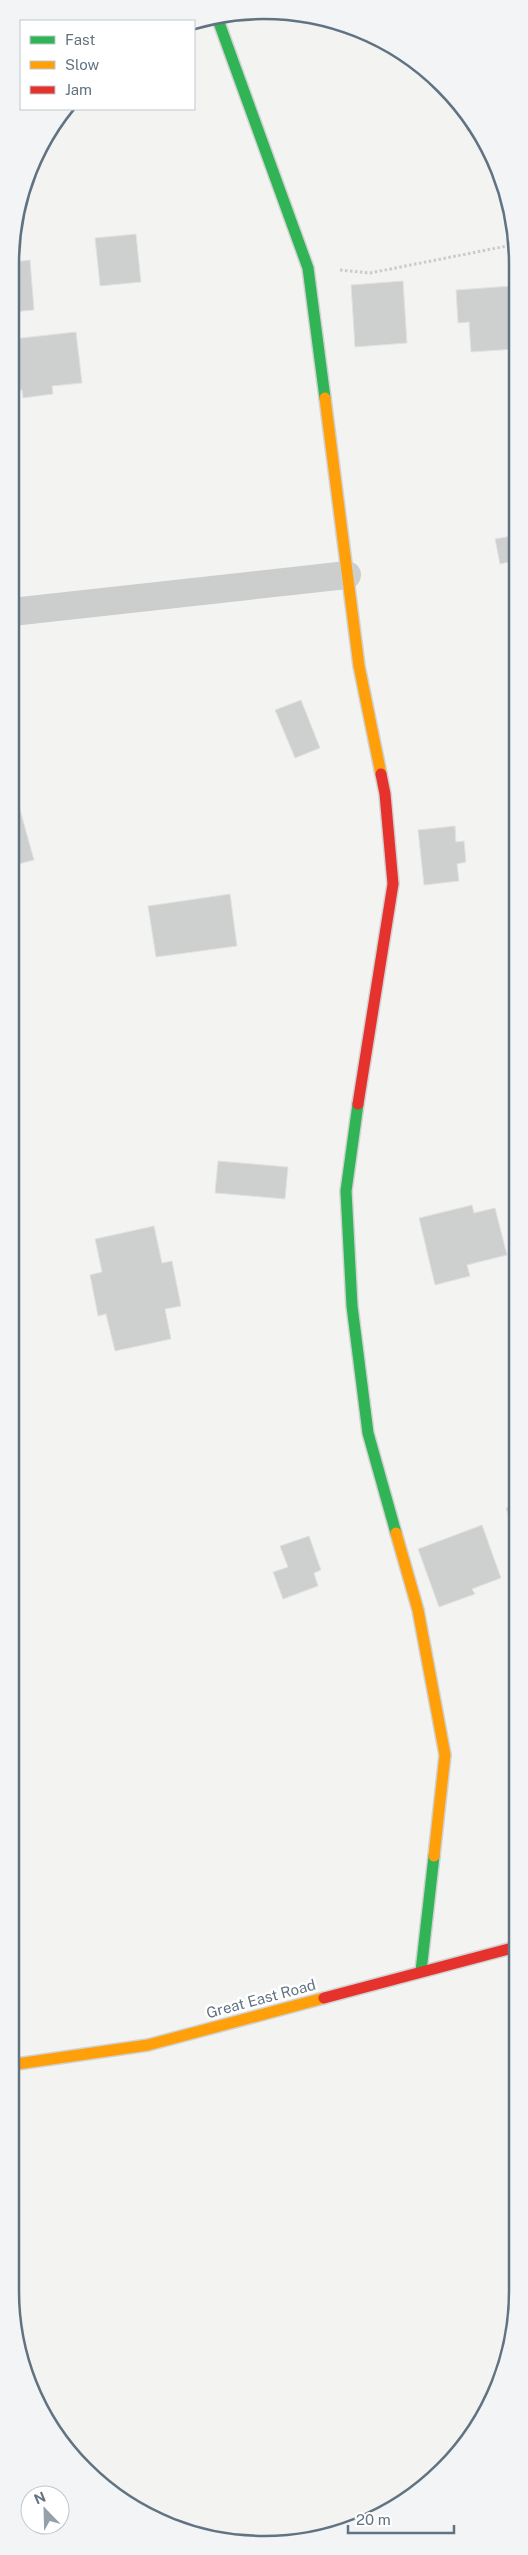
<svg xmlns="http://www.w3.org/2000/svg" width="528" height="2555" viewBox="0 0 528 2555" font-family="'Public Sans',sans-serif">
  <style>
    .building { fill: #ced0d0; stroke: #e2e3e1 }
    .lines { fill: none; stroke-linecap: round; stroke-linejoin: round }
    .fast-casing { stroke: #d1d2d2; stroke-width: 14 }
    .slow-casing { stroke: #d1d2d2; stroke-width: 14 }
    .jam-casing { stroke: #d1d2d2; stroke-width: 14 }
    .path { stroke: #cacbcb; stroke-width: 3; stroke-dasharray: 2.5 2.5; stroke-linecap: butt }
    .street { stroke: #cccece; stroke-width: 28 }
    .fast { stroke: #30b455; stroke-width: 11 }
    .slow { stroke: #ff9f0a; stroke-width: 11 }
    .jam { stroke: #e5322d; stroke-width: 11 }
    .labels { text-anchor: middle; stroke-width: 5; stroke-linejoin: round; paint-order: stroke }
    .street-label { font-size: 15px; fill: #617383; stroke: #fff }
    .rim { fill: none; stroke: #617383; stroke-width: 2.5 }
  </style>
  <rect width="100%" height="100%" fill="#f3f4f1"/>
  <!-- building -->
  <path class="building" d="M 464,115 L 474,130 L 467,131 Z
    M 136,234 L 141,282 L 100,286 L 95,238 Z
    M 30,260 L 34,310 L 12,312 L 12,262 Z
    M 403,281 L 407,343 L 355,347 L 351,285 Z
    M 511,286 L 516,349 L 471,352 L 469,322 L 458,323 L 456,290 Z
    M 76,332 L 82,383 L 52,386 L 53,394 L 23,398 L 22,390 L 12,391 L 12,339 Z
    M 517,535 L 517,560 L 500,564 L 495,539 Z
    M 301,700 L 320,748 L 295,758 L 275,710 Z
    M 12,781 L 34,860 L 11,866 Z
    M 455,826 L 456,842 L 464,841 L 466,862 L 457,864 L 459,881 L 424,885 L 418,830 Z
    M 230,894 L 237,946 L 156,957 L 148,906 Z
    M 218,1161 L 288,1167 L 285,1199 L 215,1193 Z
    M 472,1205 L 474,1213 L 495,1208 L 507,1255 L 467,1265 L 470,1276 L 435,1285 L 419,1218 Z
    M 154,1226 L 162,1263 L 172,1261 L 181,1306 L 165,1309 L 171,1339 L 115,1351 L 106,1314 L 98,1316 L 90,1275 L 102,1272 L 95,1239 Z
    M 516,1505 L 516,1537 L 506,1508 Z
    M 482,1525 L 501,1578 L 472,1589 L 475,1594 L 439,1607 L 418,1549 Z
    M 309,1536 L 321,1570 L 314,1573 L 318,1586 L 283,1599 L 273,1572 L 288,1567 L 280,1546 Z"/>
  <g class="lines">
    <!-- fast casing -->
    <g class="fast-casing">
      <path id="fast" d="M 217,17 L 308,268 L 325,398
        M 358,1104 L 346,1191 L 352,1306 L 368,1433 L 396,1533
        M 421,1971 L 434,1856"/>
    </g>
    <!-- slow casing -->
    <g class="slow-casing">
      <path id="slow" d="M 325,398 L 359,666 L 381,774
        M 396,1533 L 418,1610 L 445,1755 L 434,1856
        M 10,2065 L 148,2045 L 324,1998"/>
    </g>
    <!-- jam casing -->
    <g class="jam-casing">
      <path id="jam" d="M 358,1104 L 393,884 L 385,794 L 381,774
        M 324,1998 L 516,1947"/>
    </g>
    <!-- path -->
    <path class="path" d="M 340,270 L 370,273 L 517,244"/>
    <!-- street -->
    <path class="street" d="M 12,612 L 347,575"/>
    <!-- fast -->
    <use href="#fast" class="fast"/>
    <!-- slow -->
    <use href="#slow" class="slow"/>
    <!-- jam -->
    <use href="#jam" class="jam"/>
  </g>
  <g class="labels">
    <!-- street labels -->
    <g class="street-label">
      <text transform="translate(261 1999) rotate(-15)" y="5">Great East Road</text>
    </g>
  </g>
  <!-- crop -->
  <path d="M0 0H528V2555H0ZM264 19H264A245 245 0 0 1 509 264V2291A245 245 0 0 1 264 2536H264A245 245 0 0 1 19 2291V264A245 245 0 0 1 264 19Z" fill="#f2f4f5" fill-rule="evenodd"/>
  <path class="rim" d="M264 19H264A245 245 0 0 1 509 264V2291A245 245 0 0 1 264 2536H264A245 245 0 0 1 19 2291V264A245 245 0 0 1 264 19Z"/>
  <!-- legend -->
  <rect x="20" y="20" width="175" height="90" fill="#ffffff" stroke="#c0c7cd"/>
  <rect x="30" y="36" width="25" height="8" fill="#30b455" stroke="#c0c7cd"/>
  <text x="65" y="45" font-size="15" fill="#617383">Fast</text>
  <rect x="30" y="61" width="25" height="8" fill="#ff9f0a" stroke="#c0c7cd"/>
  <text x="65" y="70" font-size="15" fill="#617383">Slow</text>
  <rect x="30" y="86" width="25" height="8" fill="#e5322d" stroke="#c0c7cd"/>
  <text x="65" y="95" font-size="15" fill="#617383">Jam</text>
  <!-- north arrow -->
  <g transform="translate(45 2510) rotate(337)"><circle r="24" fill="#ffffff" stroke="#c0c7cd"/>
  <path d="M0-4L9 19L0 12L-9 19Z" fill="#94a0aa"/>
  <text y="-8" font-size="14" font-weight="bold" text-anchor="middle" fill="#617383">N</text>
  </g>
  <!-- scale -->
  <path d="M348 2525v8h106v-8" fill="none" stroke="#617383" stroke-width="2.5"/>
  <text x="356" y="2525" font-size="15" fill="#617383" stroke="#ffffff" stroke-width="4" paint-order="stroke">20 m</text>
</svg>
